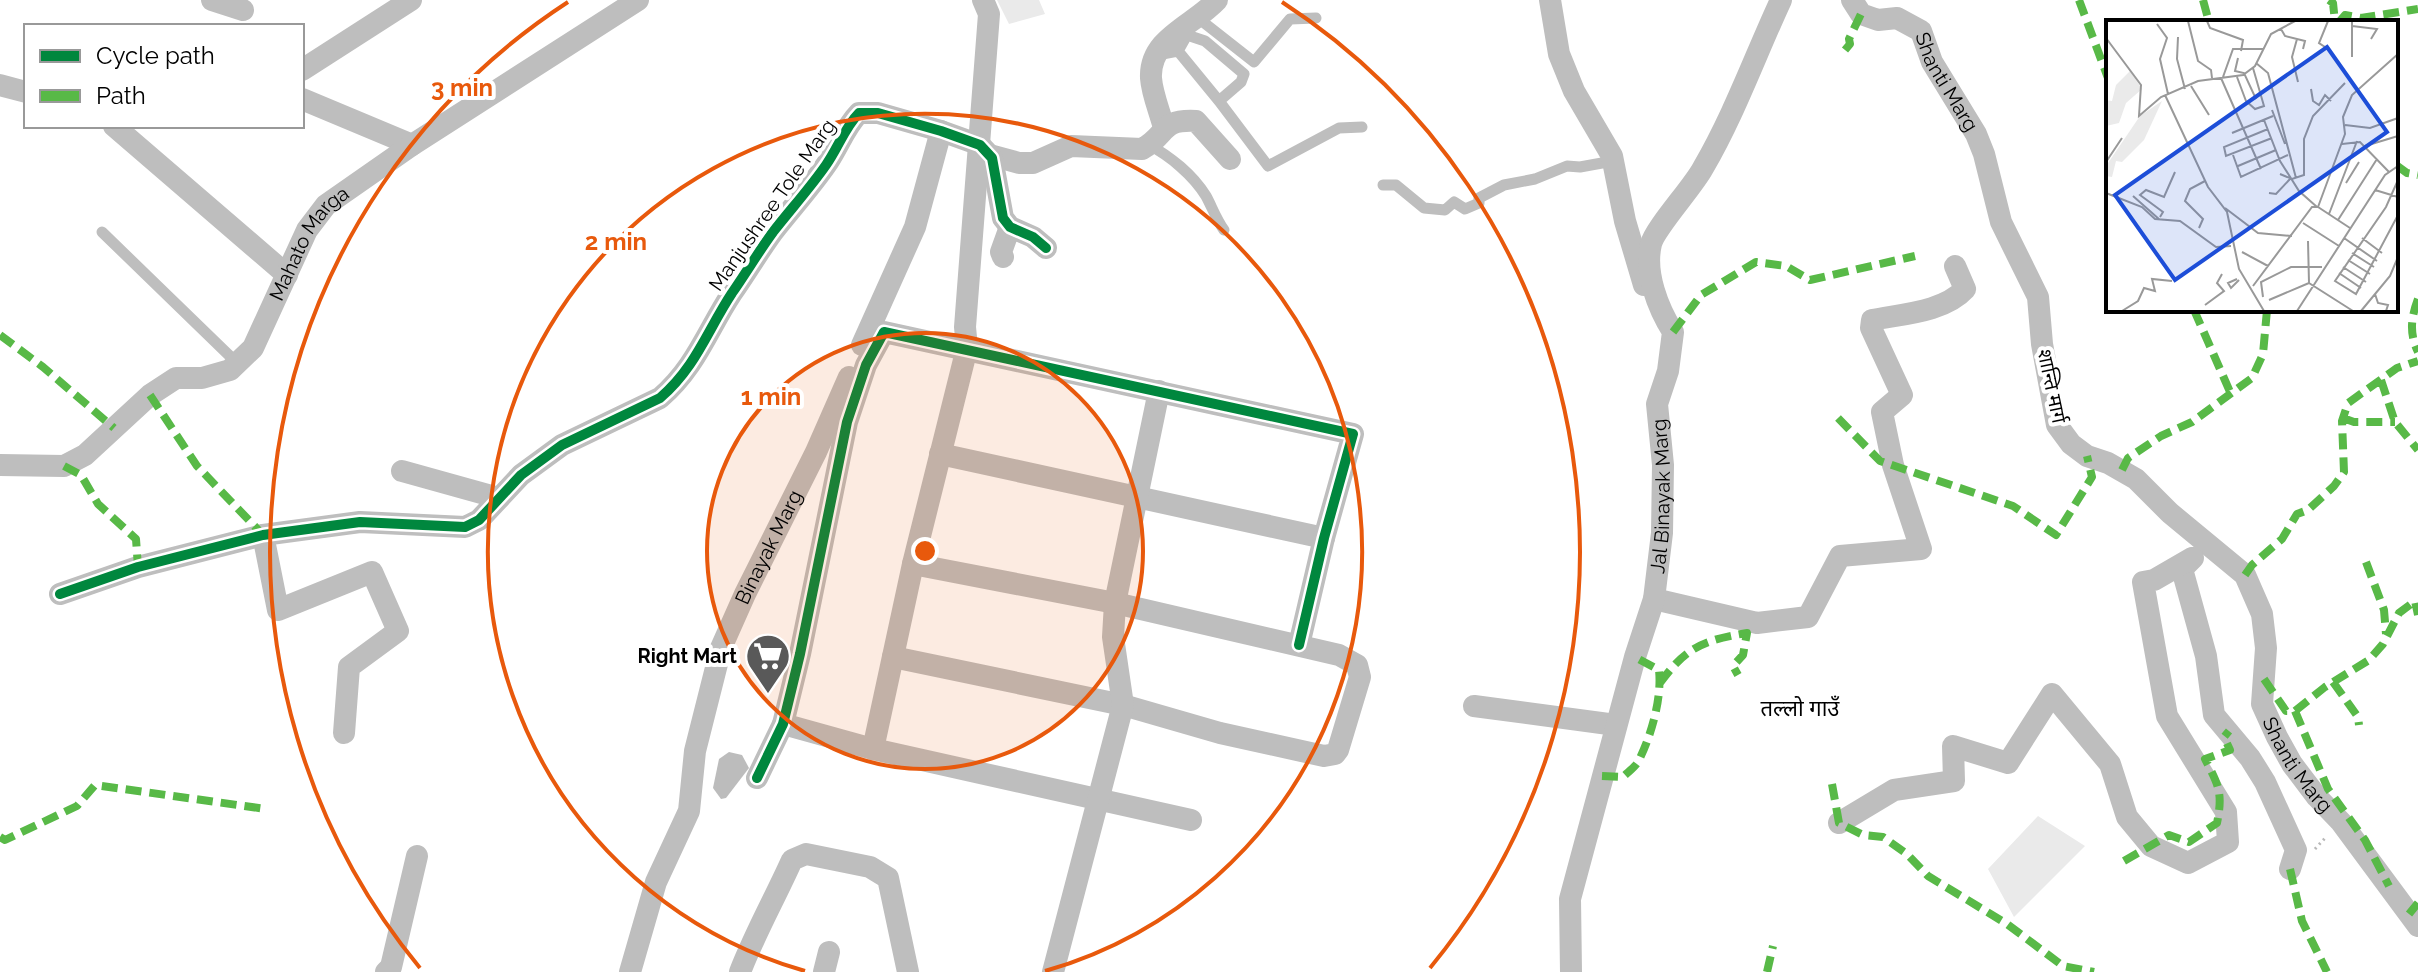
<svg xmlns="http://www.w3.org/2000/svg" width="2418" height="972" viewBox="0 0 2418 972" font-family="Raleway,'Noto Sans Devanagari',sans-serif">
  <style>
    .green { fill: #eaeaea }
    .water { fill: #bcbcbc }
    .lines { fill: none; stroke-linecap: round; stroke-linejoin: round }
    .path { stroke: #b8b8b8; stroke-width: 3; stroke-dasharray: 2 4; stroke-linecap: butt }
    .service { stroke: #bebebe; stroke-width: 11 }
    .minor { stroke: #bebebe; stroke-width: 22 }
    .quiet { stroke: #58b947; stroke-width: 8; stroke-dasharray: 16 8; stroke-linecap: butt }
    .cycleway-casing { stroke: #fff; stroke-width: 15 }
    .cycleway { stroke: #00873e; stroke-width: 10 }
    .ring { fill: none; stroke: #e8590c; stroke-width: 4 }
    .labels { text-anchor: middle; stroke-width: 8; stroke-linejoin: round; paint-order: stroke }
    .street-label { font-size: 20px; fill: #000; stroke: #fff }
    .poi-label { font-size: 20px; font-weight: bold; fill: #000; stroke: #fff; text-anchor: end }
    .neighbourhood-label { font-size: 22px; fill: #000; stroke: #fff }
    .inset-road { fill: none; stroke: #999; stroke-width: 2 }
    .view { fill: #1d4ed8; fill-opacity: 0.15; stroke: #1d4ed8; stroke-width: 4 }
    .inset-edge { fill: none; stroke: #000; stroke-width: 4 }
    .centre { fill: #e8590c; stroke: #fff; stroke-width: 4 }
    .ring-label { font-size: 24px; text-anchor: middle; font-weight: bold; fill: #e8590c; stroke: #fff; stroke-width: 8; stroke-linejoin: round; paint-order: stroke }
  </style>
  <rect width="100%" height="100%" fill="#fff"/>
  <!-- green -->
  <path class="green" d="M 997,0 L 1039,0 L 1045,14 L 1009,24 Z
    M 2038,816 L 2085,846 L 2014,917 L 1988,869 Z"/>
  <!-- water -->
  <path class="water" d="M 729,752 L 742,755 L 749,768 L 726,798 L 721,799 L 713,788 L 719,759 Z"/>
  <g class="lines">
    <!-- path -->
    <path class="path" d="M 2315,849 L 2326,837"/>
    <!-- service -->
    <path class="service" d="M 1198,18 L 1254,62 L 1290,19 L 1316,18
      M 1178,51 L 1219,101
      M 1157,55 L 1178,51 L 1187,35 L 1205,41 L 1244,74 L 1241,82 L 1219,101 L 1268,166 L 1339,128 L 1362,127
      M 1149,145 C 1170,156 1193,175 1206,196 C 1212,207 1216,219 1224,230
      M 1383,185 L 1396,185 L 1424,208 L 1445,210 L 1454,202 L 1465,209 L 1479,203 L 1479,198 L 1504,185 L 1535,179 L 1567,166 L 1580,167 L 1613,161
      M 102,232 L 237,363"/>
    <!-- minor -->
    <g class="minor">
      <path d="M 212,0 L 243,10"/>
      <path d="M 1550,0 L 1559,54 L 1574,91 L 1612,156 L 1625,221 L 1644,285"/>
      <path id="s1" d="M 1852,0 L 1861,14 L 1878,20 L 1897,18 L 1921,31 L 1932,62 L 1976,134 L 1984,154 L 2001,222 L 2038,297 L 2042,344 L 2057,425 L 2071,444 L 2087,456 L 2108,463 L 2136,479 L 2170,513 L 2245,575 L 2262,614 L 2266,648 L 2262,704 L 2277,737 L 2292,764 L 2317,797 L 2341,822 L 2418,926"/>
      <path d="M 302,70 L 411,0"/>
      <path d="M 0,85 L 26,92"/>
      <path d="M 302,99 L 412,145"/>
      <path d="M 114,126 L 287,275"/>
      <path d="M 1164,128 C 1160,112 1152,94 1151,78 C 1149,38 1193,26 1217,0"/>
      <path d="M 990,155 L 1019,163 L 1033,163 L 1071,146 L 1142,149 C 1168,135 1159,119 1196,121 L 1230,159"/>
      <path d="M 1003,257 L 1001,252 L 1010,227"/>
      <path d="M 862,345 L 915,227 L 941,131"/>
      <path d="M 940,454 L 1324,538"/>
      <path id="s2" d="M 0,465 L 64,466 L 85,455 L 150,395 L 176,378 L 202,378 L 230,370 L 253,348 L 307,230 L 326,205 L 412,145 L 638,0"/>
      <path d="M 402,471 L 499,498"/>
      <path d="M 263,535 L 278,610 L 372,572 L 398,631 L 349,667 L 344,733"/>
      <path d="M 2193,558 L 2182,569 L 2206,656 L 2214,715 L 2250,758 L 2265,782 L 2296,850 L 2290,869"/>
      <path d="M 60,594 L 138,567 L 263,535 L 360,522 L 465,527 L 479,520 L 521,475 L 562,445 L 660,398 C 696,367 707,331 732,293 C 746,273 759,251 773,232 C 791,209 810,188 826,165 C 838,148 845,127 859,113 L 878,113 L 941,131 L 980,145 L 992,158 L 1003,218 L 1010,227 L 1033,237 L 1046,248"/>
      <path d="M 1654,599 L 1757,623 L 1808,617 L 1840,556 L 1921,549 L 1893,465 L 1882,412 L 1902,395 L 1871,328 L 1872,320 C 1902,314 1944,312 1965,289 L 1955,266"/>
      <path d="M 893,657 L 1123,705 L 1220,733 L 1324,756 L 1335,754 L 1338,750 L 1360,677 L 1357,665 L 1339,655 L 1115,603 L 913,564"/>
      <path d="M 1474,706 L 1616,725"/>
      <path d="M 783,724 L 873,749 L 1191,820"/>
      <path d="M 873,749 L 913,564 L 967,348 L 965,327 L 989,14 L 983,0"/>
      <path d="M 757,778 L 783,724 L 800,654 L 847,422 L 866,365 L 884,332 L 1353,434 L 1324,538 L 1299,645"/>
      <path d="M 1839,823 L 1894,790 L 1954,781 L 1953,746 L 2008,763 L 2052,694 L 2110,764 L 2127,817 L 2151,846 L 2188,863 L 2228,842 L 2226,812 L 2167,716 L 2143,582 L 2154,580 L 2192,558"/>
      <path d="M 386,972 L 391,967 L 417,856"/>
      <path id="s3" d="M 630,972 L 656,882 L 689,811 L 695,751 L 721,648 L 745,594 L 816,452 L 849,377"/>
      <path d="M 740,972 C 755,933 775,898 792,860 L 806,854 L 870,867 L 888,878 L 908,972"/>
      <path d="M 824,972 L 829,952"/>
      <path d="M 1053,972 L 1123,705 L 1113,637 L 1115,603 L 1159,391"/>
      <path id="s4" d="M 1571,972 L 1570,899 L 1635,657 L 1654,599 L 1662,533 L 1663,465 L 1657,404 L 1668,371 L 1673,332 C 1658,308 1644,273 1651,244 C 1655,228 1693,187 1703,168 C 1734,115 1755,56 1781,0"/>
    </g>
    <!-- quiet -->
    <path class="quiet" d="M 2079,0 L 2108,78
      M 2203,0 L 2209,22
      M 2329,0 L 2333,3 L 2335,22
      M 2339,22 L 2345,15 L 2361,18 L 2418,9
      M 1845,50 L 1850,44 L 1849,39 L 1861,14
      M 2396,165 L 2407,173 L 2418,175
      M 2418,299 C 2411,318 2409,333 2418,352
      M 2194,310 L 2231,394
      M 1673,332 L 1701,295 L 1756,262 L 1786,266 L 1810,280 L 1915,256
      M 0,335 L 43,367 L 114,428
      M 2381,380 L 2395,422 L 2418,450
      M 150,395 L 197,466 L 263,535
      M 1838,418 L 1880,461 L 2013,506 L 2056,535 L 2092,477 L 2087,456
      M 2343,418 L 2354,422 L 2395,422
      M 64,466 L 81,475 L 98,504 L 136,539 L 138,567
      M 2122,470 L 2128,458 L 2161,436 L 2192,422 L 2252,378 L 2263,354 L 2267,310
      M 2366,562 L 2384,610 L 2386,634
      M 2245,575 L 2252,565 L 2282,539 L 2297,514 L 2308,510 L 2334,486 L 2344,472 L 2342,421 L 2348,403 L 2397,368 L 2418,361
      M 2264,679 L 2286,711 L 2295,711 L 2325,687 L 2369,660 L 2383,644 L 2399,613 L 2415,601 L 2418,615
      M 2333,682 L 2358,717 L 2359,725
      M 1660,683 C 1686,647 1704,640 1747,633 L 1743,655 L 1733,666 L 1738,675
      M 2295,711 L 2328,789 L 2365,840 L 2389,886
      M 1602,776 L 1623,777 C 1629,771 1637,766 1640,758 C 1652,733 1662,697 1659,670 L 1635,657
      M 1832,784 L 1839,823 L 1863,835 L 1883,837 L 1907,854 L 1928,876 L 2007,924 L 2063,966 L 2094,972
      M 0,837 L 5,840 L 77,806 L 95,785 L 266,809
      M 2124,861 L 2169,835 L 2189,842 L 2217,823 C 2223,793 2219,786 2205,759 L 2230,750 L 2224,737 L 2229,731
      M 2290,869 L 2302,921 L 2327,972
      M 2409,914 L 2418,903
      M 1767,972 L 1773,946"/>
    <!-- cycleway casing -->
    <g class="cycleway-casing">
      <path id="cycleway" d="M 60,594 L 138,567 L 263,535 L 360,522 L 465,527 L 479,520 L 521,475 L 562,445 L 660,398 C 696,367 707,331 732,293 C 746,273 759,251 773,232 C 791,209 810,188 826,165 C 838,148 845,127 859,113 L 878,113 L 941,131 L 980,145 L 992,158 L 1003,218 L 1010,227 L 1033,237 L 1046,248
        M 757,778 L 783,724 L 800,654 L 847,422 L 866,365 L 884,332 L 1353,434 L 1324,538 L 1299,645"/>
    </g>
    <!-- cycleway -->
    <use href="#cycleway" class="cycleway"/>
  </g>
  <!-- distance rings -->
  <circle cx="925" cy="551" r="218" fill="#e8590c" fill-opacity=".12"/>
  <g class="ring">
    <circle cx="925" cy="551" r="218"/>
    <path d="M805 971A437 437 0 1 1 1045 971"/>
    <path d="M420 968A655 655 0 0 1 568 2M1282 2A655 655 0 0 1 1430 968"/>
  </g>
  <!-- icons -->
  <defs>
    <g id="supermarket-pin" transform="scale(2.3)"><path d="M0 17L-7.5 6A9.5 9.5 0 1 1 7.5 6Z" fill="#595959" stroke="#fff"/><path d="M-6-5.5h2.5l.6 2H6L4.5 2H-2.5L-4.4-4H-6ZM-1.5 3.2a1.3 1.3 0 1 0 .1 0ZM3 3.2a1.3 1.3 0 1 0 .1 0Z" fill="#fff"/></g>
  </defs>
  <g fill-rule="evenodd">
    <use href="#supermarket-pin" x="768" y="656"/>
  </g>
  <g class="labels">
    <!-- street labels -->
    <g class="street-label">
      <text dy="7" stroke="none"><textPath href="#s1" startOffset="138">Shanti Marg</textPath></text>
      <text transform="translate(772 205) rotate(-55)" y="7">Manjushree Tole Marg</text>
      <text dy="7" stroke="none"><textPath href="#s2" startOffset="414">Mahato Marga</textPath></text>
      <text transform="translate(2052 386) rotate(78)" y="7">शान्ति मार्ग</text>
      <text dy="7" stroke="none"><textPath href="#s4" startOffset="488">Jal Binayak Marg</textPath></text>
      <text dy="7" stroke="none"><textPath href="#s3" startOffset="450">Binayak Marg</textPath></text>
      <text dy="7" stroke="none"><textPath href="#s1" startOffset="950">Shanti Marg</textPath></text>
    </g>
    <!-- poi labels -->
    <g class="poi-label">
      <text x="737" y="663">Right Mart</text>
    </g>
    <!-- neighbourhood labels -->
    <g class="neighbourhood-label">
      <text x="1800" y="716">तल्लो गाउँ</text>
    </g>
  </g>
  <!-- overview -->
  <g transform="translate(2106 20)">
    <rect width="292" height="292" fill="#fff"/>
    <path d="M 24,51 L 36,69 L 20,83 L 13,103 L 0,106 L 0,80 L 6,81 L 10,65 ZM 56,81 L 38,120 L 16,142 L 10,141 L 6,157 L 0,156 L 0,146 L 34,96 Z" fill="#eaeaea"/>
    <path class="inset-road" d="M 82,1 L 92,41 L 105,50 L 106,58M 101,1 L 104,8 L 137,20 L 135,31M 246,1 L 246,37M 51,4 L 61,18 L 54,39 L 62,74M 246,6 L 271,9 L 265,19M 175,9 L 179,16 L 199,21 L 197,29M 72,17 L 71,39 L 79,69M 0,18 L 35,65 L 33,96 L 55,77 L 92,61 L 137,55 L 149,46 L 165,14 L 189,1M 191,19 L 186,37 L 192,62M 219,27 L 213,23 L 222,1M 132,38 L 129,51 L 138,53 L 150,79M 150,43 L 162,53 L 190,158M 117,57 L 127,29 L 157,29M 131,57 L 140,81 L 149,89 L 158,86 L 147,48M 115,58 L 155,149M 85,66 L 103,95M 205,69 L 207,81 L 213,85 L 219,75 L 225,81M 59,75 L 102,167 L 121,192 L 133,249 L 158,291M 166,90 L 179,124M 158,100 L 174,141 L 193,171 L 211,187M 239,105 L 264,108 L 292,98M 162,109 L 118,127 L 120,136 L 166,118M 126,113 L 167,96M 236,124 L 254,122 L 283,152M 259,126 L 292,116M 127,135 L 135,157 L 182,135M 0,142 L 16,118M 132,146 L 170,130M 174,154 L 186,159 L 198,155 L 198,119 L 207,96 L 239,63M 292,160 L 280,187 L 229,261 L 250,274 L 292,195M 240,163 L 253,142M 269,170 L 292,177M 0,173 L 36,187 L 49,199 L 74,201 L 110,227 L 125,226M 163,173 L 170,174 L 184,159M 27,176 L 54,200M 212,187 L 239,114 L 237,97 L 246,75 L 292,34M 212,187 L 244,208M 119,188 L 152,213 L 186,216M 223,194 L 251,121M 54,197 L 57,192 L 34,175 L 40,170 L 58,177 L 69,152M 232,200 L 271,139M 197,203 L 233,226M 93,208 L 97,199 L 79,181 L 84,169 L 99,161M 238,218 L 271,241M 256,218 L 276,233M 202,221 L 203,263 L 247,291M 136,232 L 162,246M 246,233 L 268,247M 242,240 L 264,254M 237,247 L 260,262M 233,253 L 255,268M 131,259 L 122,263 L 125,268 L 133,260M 147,266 L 206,187 L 212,187M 269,274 L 272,283 L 282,285 L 280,291M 157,277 L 155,262 L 185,247 L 216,247M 163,280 L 203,263M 99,285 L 118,271 L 111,263 L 116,254M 16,291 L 32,281 L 38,268 L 49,271 L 46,259 L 66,261M 191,291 L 279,155 L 292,146M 255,291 L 284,256 L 292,237"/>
    <path class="view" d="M 221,27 L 281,112 L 69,260 L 9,175 Z"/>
    <rect width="292" height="292" class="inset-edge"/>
  </g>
  <circle cx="925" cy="551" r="12" class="centre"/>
  <g class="ring-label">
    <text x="462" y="96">3 min</text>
    <text x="616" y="250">2 min</text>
    <text x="771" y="405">1 min</text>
  </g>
  <!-- legend -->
  <rect x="24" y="24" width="280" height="104" fill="#ffffff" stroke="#999999" stroke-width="2"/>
  <rect x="40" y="50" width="40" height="12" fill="#00873e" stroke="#999999" stroke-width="2"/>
  <text x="96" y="64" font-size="24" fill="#000000">Cycle path</text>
  <rect x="40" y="90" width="40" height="12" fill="#58b947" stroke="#999999" stroke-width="2"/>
  <text x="96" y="104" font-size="24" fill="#000000">Path</text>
</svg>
